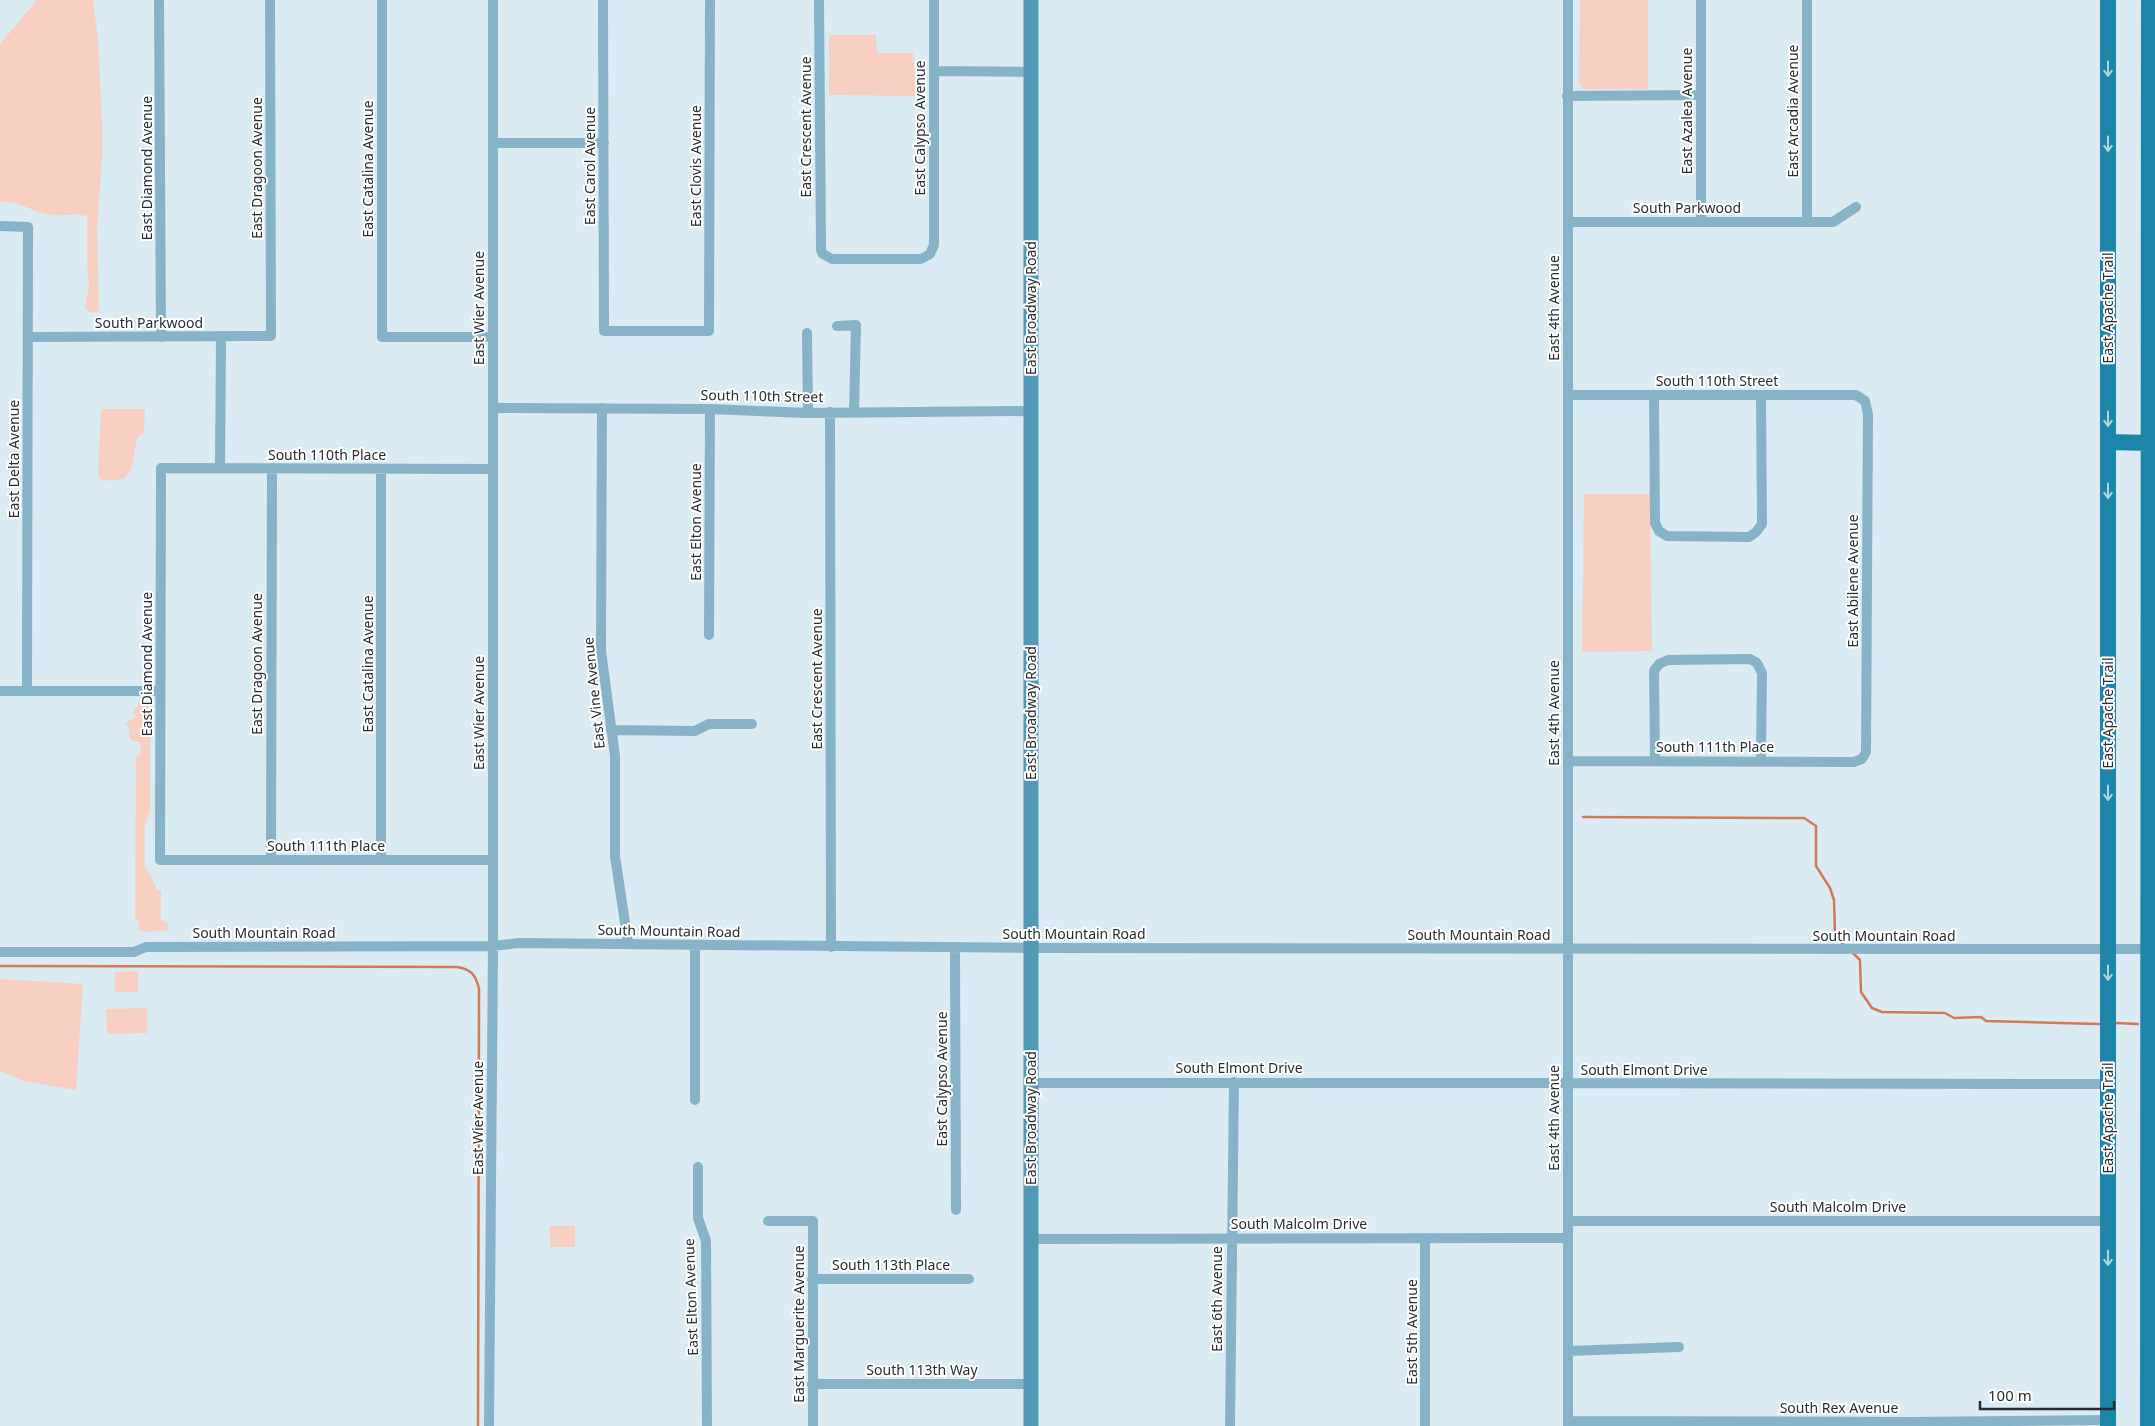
<svg xmlns="http://www.w3.org/2000/svg" width="2155" height="1426" viewBox="0 0 2155 1426" font-family="'Noto Sans',sans-serif">
  <style>
    .green { fill: #f8d0c2 }
    .lines { fill: none; stroke-linecap: round; stroke-linejoin: round }
    .stream { stroke: #d27757; stroke-width: 2.5 }
    .minor { stroke: #87b3c8; stroke-width: 10 }
    .secondary { stroke: #5299b7; stroke-width: 15 }
    .primary { stroke: #1d85aa; stroke-width: 16 }
    .oneway { stroke: #b0d4e1 }
    .labels { text-anchor: middle; stroke-width: 4; stroke-linejoin: round; paint-order: stroke }
    .street-label { font-size: 14px; fill: #272d31; stroke: #fff }
  </style>
  <rect width="100%" height="100%" fill="#daebf3"/>
  <!-- green -->
  <path class="green" d="M 37,0 L 93,0 L 98,38 L 103,143 L 97,228 L 99,311 L 92,313 L 85,308 L 89,286 L 87,263 L 87,216 C 75,213 65,216 52,215 C 31,213 24,201 0,202 L 0,44 Z
    M 1580,0 L 1648,0 L 1648,89 L 1583,89 L 1579,82 Z
    M 829,35 L 876,35 L 877,53 L 913,53 L 915,73 L 922,83 L 917,96 L 829,95 Z
    M 101,409 L 145,409 L 144,434 L 140,435 L 137,439 L 131,470 L 124,479 L 101,481 L 98,473 Z
    M 1584,494 L 1650,494 L 1652,651 L 1582,652 Z
    M 141,701 L 147,702 L 150,708 L 150,809 L 145,826 L 145,868 L 151,875 L 157,890 L 161,891 L 161,919 L 168,924 L 169,930 L 145,932 L 140,930 L 138,920 L 135,918 L 136,757 L 140,754 L 141,747 L 139,742 L 130,740 L 128,726 L 125,723 L 136,717 L 134,714 L 135,708 Z
    M 138,971 L 138,992 L 115,992 L 115,972 Z
    M 0,979 L 83,984 L 76,1090 L 23,1081 L 0,1071 Z
    M 147,1008 L 147,1033 L 107,1034 L 106,1009 Z
    M 550,1226 L 575,1226 L 575,1247 L 550,1247 Z"/>
  <g class="lines">
    <!-- stream -->
    <path class="stream" d="M 1583,817 L 1804,818 L 1816,826 L 1816,866 L 1830,888 L 1834,900 L 1835,935 L 1844,945
      M 1852,952 L 1860,960 L 1861,992 L 1872,1008 L 1882,1012 L 1945,1013 L 1954,1018 L 1981,1017 L 1986,1021 L 2099,1024
      M 0,966 L 457,967 C 471,969 476,975 479,989 L 478,1426
      M 2116,1023 L 2138,1024"/>
    <!-- minor -->
    <path class="minor" d="M 159,0 L 161,337
      M 382,0 L 382,337 L 493,337
      M 603,0 L 604,331 L 709,331 L 710,0
      M 819,0 L 821,250 L 823,254 L 832,259 L 921,259 L 930,254 L 934,245 L 934,0
      M 1568,0 L 1568,1426
      M 1701,0 L 1701,222
      M 934,71 L 1031,72
      M 1567,96 L 1701,95
      M 493,143 L 604,143
      M 1568,222 L 1833,222 L 1856,207
      M 1807,222 L 1807,0
      M 0,226 L 28,227 L 27,691
      M 837,326 L 856,325 L 854,412
      M 807,333 L 808,413
      M 28,337 L 271,336 L 270,0
      M 1568,395 L 1856,395 L 1865,401 L 1868,414 L 1866,752 L 1862,759 L 1854,762 L 1568,761
      M 1654,395 L 1655,523 L 1659,531 L 1667,536 L 1749,537 L 1756,532 L 1762,524 L 1761,395
      M 493,408 L 710,409 L 808,413 L 1031,411
      M 602,408 L 601,651 L 615,756 L 615,856 L 628,943
      M 830,412 L 831,947
      M 220,468 L 221,336
      M 709,635 L 710,409
      M 0,691 L 160,691
      M 611,730 L 695,731 L 709,724 L 752,724
      M 1655,761 L 1654,671 L 1659,664 L 1668,660 L 1750,659 L 1757,663 L 1762,673 L 1761,760
      M 271,860 L 272,468
      M 381,860 L 381,469
      M 493,860 L 160,860 L 161,468 L 493,469
      M 695,945 L 695,1100
      M 955,948 L 956,1210
      M 0,952 L 134,952 L 146,947 L 493,946 L 519,943 L 1031,948 L 2154,949
      M 1031,1083 C 1390,1082 1748,1084 2107,1084
      M 698,1167 L 698,1218 L 706,1241 L 707,1426
      M 768,1221 L 813,1221 L 813,1426
      M 1568,1221 L 2108,1221
      M 1425,1238 L 1425,1426
      M 1031,1239 L 1568,1238
      M 812,1279 L 969,1279
      M 1568,1351 L 1679,1347
      M 812,1384 L 1031,1384
      M 1568,1421 L 1911,1422 L 2108,1420
      M 489,1426 L 493,946 L 493,0
      M 1230,1426 L 1234,1082"/>
    <!-- secondary -->
    <path class="secondary" d="M 1031,1426 L 1031,0"/>
    <!-- primary -->
    <path class="primary" d="M 2108,0 L 2108,1426
      M 2108,442 L 2149,443
      M 2148,1426 L 2149,0"/>
  </g>
  <!-- one-way arrows -->
  <defs><path id="oneway-shaft" d="M-6 0H5M1.5-3L5.5 0L1.5 3" fill="none" stroke-width="1.6" stroke-linecap="round" stroke-linejoin="round" transform="scale(1.25)"/></defs>
  <g class="oneway">
    <use href="#oneway-shaft" transform="translate(2108 69) rotate(90)"/>
    <use href="#oneway-shaft" transform="translate(2108 144) rotate(90)"/>
    <use href="#oneway-shaft" transform="translate(2108 419) rotate(90)"/>
    <use href="#oneway-shaft" transform="translate(2108 491) rotate(90)"/>
    <use href="#oneway-shaft" transform="translate(2108 793) rotate(90)"/>
    <use href="#oneway-shaft" transform="translate(2108 973) rotate(90)"/>
    <use href="#oneway-shaft" transform="translate(2108 1258) rotate(90)"/>
  </g>
  <g class="labels">
    <!-- street labels -->
    <g class="street-label">
      <text transform="translate(1687 111) rotate(-90)" y="5">East Azalea Avenue</text>
      <text transform="translate(1793 111) rotate(-90)" y="5">East Arcadia Avenue</text>
      <text transform="translate(806 127) rotate(-90)" y="5">East Crescent Avenue</text>
      <text transform="translate(920 128) rotate(-90)" y="5">East Calypso Avenue</text>
      <text transform="translate(590 166) rotate(-90)" y="5">East Carol Avenue</text>
      <text transform="translate(696 166) rotate(-90)" y="5">East Clovis Avenue</text>
      <text transform="translate(147 168) rotate(-90)" y="5">East Diamond Avenue</text>
      <text transform="translate(257 168) rotate(-90)" y="5">East Dragoon Avenue</text>
      <text transform="translate(368 169) rotate(-90)" y="5">East Catalina Avenue</text>
      <text x="1687" y="213">South Parkwood</text>
      <text transform="translate(479 308) rotate(-90)" y="5">East Wier Avenue</text>
      <text transform="translate(1031 308) rotate(-90)" y="5">East Broadway Road</text>
      <text transform="translate(1554 308) rotate(-90)" y="5">East 4th Avenue</text>
      <text transform="translate(2108 308) rotate(-90)" y="5">East Apache Trail</text>
      <text x="149" y="328">South Parkwood</text>
      <text x="1717" y="386">South 110th Street</text>
      <text transform="translate(762 396) rotate(1)" y="5">South 110th Street</text>
      <text x="327" y="460">South 110th Place</text>
      <text transform="translate(14 459) rotate(-90)" y="5">East Delta Avenue</text>
      <text transform="translate(696 522) rotate(-90)" y="5">East Elton Avenue</text>
      <text transform="translate(1853 581) rotate(-90)" y="5">East Abilene Avenue</text>
      <text transform="translate(147 664) rotate(-90)" y="5">East Diamond Avenue</text>
      <text transform="translate(257 664) rotate(-90)" y="5">East Dragoon Avenue</text>
      <text transform="translate(368 664) rotate(-90)" y="5">East Catalina Avenue</text>
      <text transform="translate(817 679) rotate(-90)" y="5">East Crescent Avenue</text>
      <text transform="translate(594 693) rotate(-96)" y="5">East Vine Avenue</text>
      <text transform="translate(479 713) rotate(-90)" y="5">East Wier Avenue</text>
      <text transform="translate(1031 713) rotate(-90)" y="5">East Broadway Road</text>
      <text transform="translate(1554 713) rotate(-90)" y="5">East 4th Avenue</text>
      <text transform="translate(2108 713) rotate(-90)" y="5">East Apache Trail</text>
      <text x="1715" y="752">South 111th Place</text>
      <text x="326" y="851">South 111th Place</text>
      <text transform="translate(669 931) rotate(1)" y="5">South Mountain Road</text>
      <text x="264" y="938">South Mountain Road</text>
      <text x="1074" y="939">South Mountain Road</text>
      <text x="1479" y="940">South Mountain Road</text>
      <text x="1884" y="941">South Mountain Road</text>
      <text x="1239" y="1073">South Elmont Drive</text>
      <text x="1644" y="1075">South Elmont Drive</text>
      <text transform="translate(942 1079) rotate(-90)" y="5">East Calypso Avenue</text>
      <text transform="translate(478 1118) rotate(-90)" y="5">East Wier Avenue</text>
      <text transform="translate(1031 1118) rotate(-90)" y="5">East Broadway Road</text>
      <text transform="translate(1554 1118) rotate(-90)" y="5">East 4th Avenue</text>
      <text transform="translate(2108 1118) rotate(-90)" y="5">East Apache Trail</text>
      <text x="1838" y="1212">South Malcolm Drive</text>
      <text x="1299" y="1229">South Malcolm Drive</text>
      <text x="891" y="1270">South 113th Place</text>
      <text transform="translate(691 1297) rotate(-92)" y="5">East Elton Avenue</text>
      <text transform="translate(1217 1299) rotate(-90)" y="5">East 6th Avenue</text>
      <text transform="translate(799 1324) rotate(-90)" y="5">East Marguerite Avenue</text>
      <text transform="translate(1412 1332) rotate(-90)" y="5">East 5th Avenue</text>
      <text x="922" y="1375">South 113th Way</text>
      <text x="1839" y="1413">South Rex Avenue</text>
    </g>
  </g>
  <!-- scale -->
  <path d="M1980 1401v8h134v-8" fill="none" stroke="#272d31" stroke-width="2.5"/>
  <text x="1988" y="1401" font-size="15" fill="#272d31" stroke="#ffffff" stroke-width="4" paint-order="stroke">100 m</text>
</svg>
